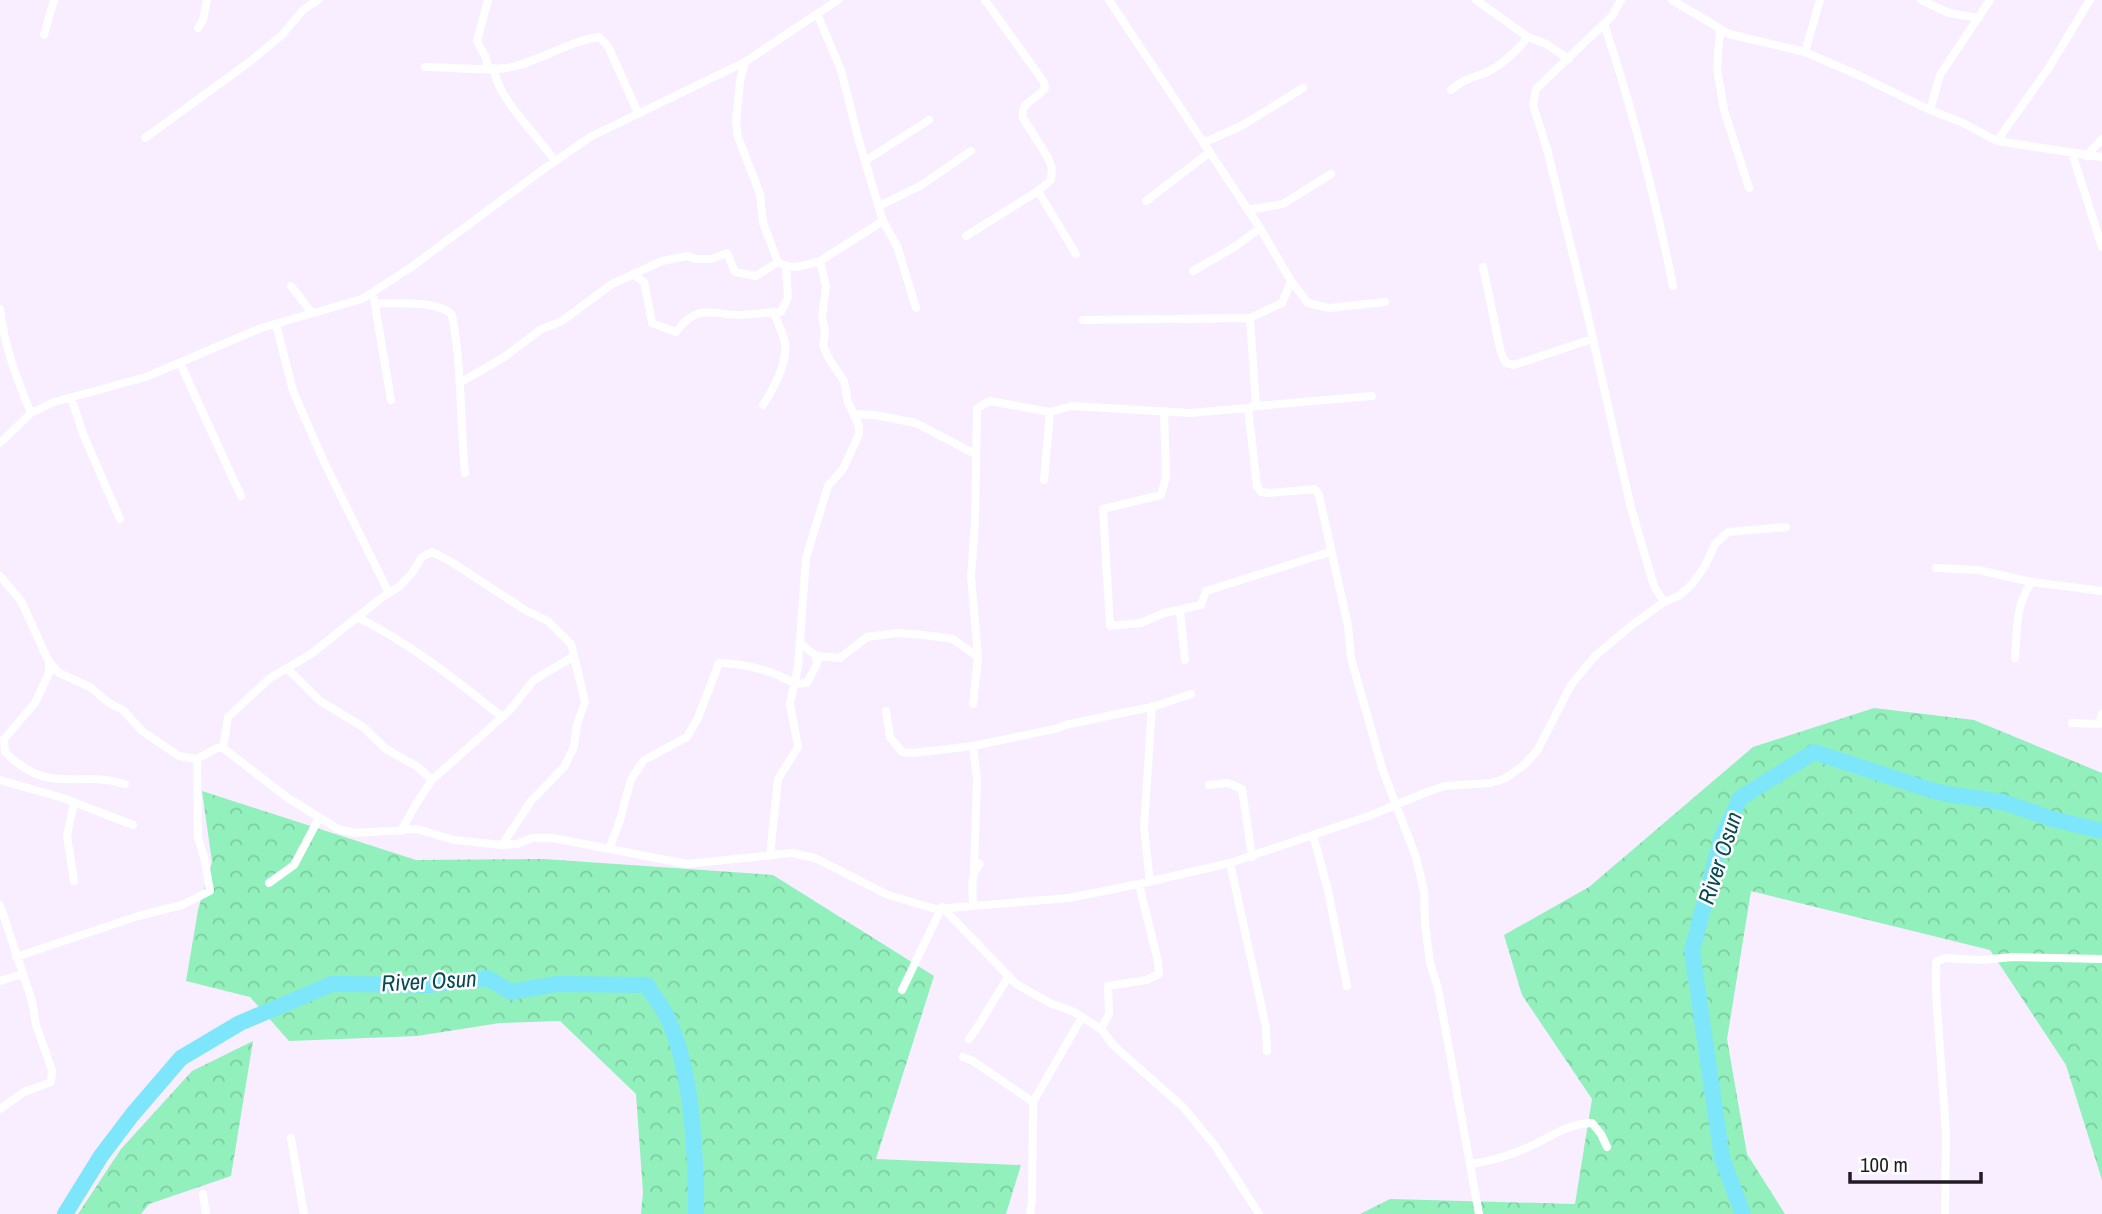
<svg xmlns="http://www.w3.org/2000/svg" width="2102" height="1214" viewBox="0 0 2102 1214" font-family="'Archivo Narrow',sans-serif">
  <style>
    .forest { fill: url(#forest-crowns) }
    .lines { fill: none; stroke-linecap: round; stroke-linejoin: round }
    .river { stroke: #7ee6fa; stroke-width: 16 }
    .street { stroke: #fff; stroke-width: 8 }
    .labels { text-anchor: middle; stroke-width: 5; stroke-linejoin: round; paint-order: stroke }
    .water-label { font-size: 23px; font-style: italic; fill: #074a54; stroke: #fff }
  </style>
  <defs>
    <pattern id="forest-crowns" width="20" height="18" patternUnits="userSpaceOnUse" patternTransform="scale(1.75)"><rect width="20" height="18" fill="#92f0bc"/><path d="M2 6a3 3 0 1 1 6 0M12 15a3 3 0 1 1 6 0" fill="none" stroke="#7ecda1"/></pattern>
  </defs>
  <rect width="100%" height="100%" fill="#f8eeff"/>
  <!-- forest -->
  <path class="forest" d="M 1874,708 L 1974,720 L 2102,773 L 2102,1180 L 2066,1065 L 1990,950 L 1751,891 L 1727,1039 L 1747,1154 L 1785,1214 L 1360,1214 L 1390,1199 L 1575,1204 L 1592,1099 L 1522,995 L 1504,935 L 1589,887 L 1753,747 Z
    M 202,791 L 416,860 L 544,859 L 773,875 L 934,976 L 876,1159 L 1021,1165 L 1006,1214 L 641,1214 L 643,1192 L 636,1094 L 560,1021 L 500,1023 L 417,1036 L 289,1041 L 250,997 L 186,981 L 198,910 L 212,862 Z
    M 253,1041 L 231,1176 L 149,1204 L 141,1214 L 78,1214 L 121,1149 L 192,1071 Z"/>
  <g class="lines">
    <!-- river -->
    <path class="river" d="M 65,1214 L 101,1156 L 132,1115 L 181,1058 L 240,1023 L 332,984 L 430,985 L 487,978 L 511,992 L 557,984 L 647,985 C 653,996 662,1006 667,1017 C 693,1070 696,1156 696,1214
      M 1743,1214 L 1722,1158 L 1692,951 L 1721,839 L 1740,798 L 1814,752 L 1924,788 L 1947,794 L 2003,802 L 2052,819 L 2102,831"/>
    <!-- street -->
    <path class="street" d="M 488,0 L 477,41 L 486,58 L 488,68
      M 985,0 L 1044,82 L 1045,88 C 1037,100 1019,102 1023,118 L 1047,156 L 1052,168 L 1051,180 L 1038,191 L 1076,254
      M 1109,0 L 1260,228 L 1291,281 L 1308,303 L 1329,308 L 1385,302
      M 1476,0 L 1528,37 L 1546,44 L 1569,59
      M 1621,0 L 1612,16 L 1536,89 L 1533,105 L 1547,149 L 1586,308 L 1631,508 L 1654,586 L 1664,602
      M 1672,0 L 1729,34 L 1805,52 L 1860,76 L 1930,110 L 1961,122 L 1997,141 L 2102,157
      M 1921,0 L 1949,13 L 1979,18
      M 818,16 L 841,70 L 859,141 L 883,221 L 897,246 L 916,308
      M 1604,24 C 1633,110 1655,197 1673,286
      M 198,28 L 203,20 L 207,0
      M 1720,29 L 1717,68 L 1724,110 L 1749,188
      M 44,35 L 54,0
      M 1805,52 L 1820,0
      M 745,62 L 740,81 L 736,122 L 738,137 L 760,194 L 763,223 L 778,262
      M 425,67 C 448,67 493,72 512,67 C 542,60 569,41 599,37 L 608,46 L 638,113
      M 494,68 C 496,97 538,136 555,161
      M 1451,90 C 1462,80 1472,78 1485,73 C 1503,65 1516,52 1528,37
      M 1930,110 L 1940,75 L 1990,0
      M 145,138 L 248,63 L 282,35 L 303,10 L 318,0
      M 1997,141 L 2048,69 L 2090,0
      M 1203,143 L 1243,125 L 1303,88
      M 2072,153 L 2102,247
      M 2086,156 L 2102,139
      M 865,161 L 929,120
      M 1146,201 L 1210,152
      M 879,206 L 920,186 L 971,151
      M 1248,210 L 1283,204 L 1331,174
      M 966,236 L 1038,191
      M 820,261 L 883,221
      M 1483,267 L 1501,353 L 1506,363 L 1514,365 L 1592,339
      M 1193,271 L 1236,246 L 1260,228
      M 633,274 L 644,282 L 652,323 L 676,332 C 698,302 712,315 742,315 C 755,314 767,312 781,312 L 788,297 L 786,267
      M 291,286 L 312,313
      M 374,299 L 391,400
      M 376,303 C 395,304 440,300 452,315 C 462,367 460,420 465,473
      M 0,309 C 4,346 17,379 31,413
      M 1250,318 L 1256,406 L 1248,408 L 1257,486 L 1261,492 L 1269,493 L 1315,489 L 1319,495 L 1348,626 L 1351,658 L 1383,771 L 1416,857 L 1424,892 L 1425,923 L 1430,963 L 1438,988 L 1479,1214
      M 1083,320 L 1250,318 L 1282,303 L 1291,281
      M 276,324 L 293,391 L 325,464 L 389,593
      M 180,363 L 241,496
      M 461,382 L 503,358 L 540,330 L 562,321 L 612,284 L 662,261 L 688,256 L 695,259 L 711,259 L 727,253 L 735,272 L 756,276 L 778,262 C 792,271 805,265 820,261 L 826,287 L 822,316 L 825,333 L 823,345 L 829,359 L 844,381 L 848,402 L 859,426 L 859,434 L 843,469 L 828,486 L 806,558 L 798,667 L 790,704 L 798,747 L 778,779 L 770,855
      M 71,397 L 83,434 L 120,519
      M 763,405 C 773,390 788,362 785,343 C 783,333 777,322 774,312
      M 1256,406 L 1372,396
      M 1164,411 L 1166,477 L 1161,495 L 1103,509 L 1110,626 L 1141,623 L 1164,613 L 1201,605 L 1206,591 L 1330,552
      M 854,414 L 875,415 L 916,423 L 975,454
      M 0,443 L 31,413 L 54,402 L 146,377 L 261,328 L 362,299 L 410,268 L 541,171 L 590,137 L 745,62 L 838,0
      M 1044,480 L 1050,412 L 1072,406 L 1190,413 L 1248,408
      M 1936,568 L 1978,570 L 2032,582 L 2102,591
      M 0,576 L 21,601 L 49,662 L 49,673 L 35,703 L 4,739 L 5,752 C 51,797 73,769 125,784
      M 1180,610 L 1185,660
      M 357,617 C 410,643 456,680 502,717
      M 800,643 L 816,656 L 840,658 L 867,637 L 896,633 L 924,635 L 953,639 L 978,657
      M 2015,658 C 2017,632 2015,604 2032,582
      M 49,662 L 59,673 L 90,687 L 109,703 L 123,710 L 142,731 L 179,756 L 197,759 L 217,748 L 223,748 L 288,798 L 338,829 L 355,833 L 417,829 L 454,840 L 502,845 L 517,844 L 532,838 L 553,838 L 687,864 L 792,853 L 815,858 L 888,895 L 936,909 L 1069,898 L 1139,884 L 1230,863 L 1369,816 L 1427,792 L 1445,786 L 1490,783 L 1504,779 L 1523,766 L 1537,751 L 1571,685 L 1595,656 L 1632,625 L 1664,602 L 1679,596 L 1692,584 L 1705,566 L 1715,544 L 1728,532 L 1786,527
      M 287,668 L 320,701 L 363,727 L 386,749 L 418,767 L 432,780
      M 973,704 L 978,657 L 971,576 L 975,523 L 977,408 L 990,401 L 1050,412
      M 886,711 L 890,737 L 902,752 L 913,753 L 973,746 L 1059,728 L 1065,725 L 1156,706 L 1191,694
      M 2072,723 L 2099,724 L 2102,714
      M 973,746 L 977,779 L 974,871
      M 223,748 L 228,717 L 270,678 L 311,654 L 380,599 L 400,586 L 412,573 L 422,557 L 432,552 L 450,561 L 525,610 L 548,621 L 571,644 L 574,656 L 534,680 L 510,710 L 432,780 L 416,804 L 401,831
      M 0,780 L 63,798 L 133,825
      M 1209,785 L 1228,783 L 1242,789 L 1252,857
      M 1313,835 L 1328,890 L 1347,986
      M 502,845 L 531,801 L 564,767 L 574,747 L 577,724 L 585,702 L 574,656
      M 609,849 L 620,820 L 631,779 L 644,760 L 687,737 L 698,718 L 719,663 C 739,663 756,667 775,674 C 789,679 791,685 807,683 L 817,664 L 816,656
      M 1230,863 L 1266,1027 L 1267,1051
      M 74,881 L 67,836 L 74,803
      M 1150,882 L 1144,828 L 1152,706
      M 269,883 L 294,865 L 319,818
      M 0,905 L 32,1001 L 36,1025 L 52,1070 L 51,1082 L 24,1092 L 0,1109
      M 973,906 C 973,891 969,875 980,864
      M 942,907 L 1016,984 L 1050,1003 L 1074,1012 L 1101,1029 L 1113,1045 L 1183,1107 L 1216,1147 L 1259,1214
      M 16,957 L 138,916 L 182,905 L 210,891 L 204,857 L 198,838 L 197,759
      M 0,981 L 22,974
      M 902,990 L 942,907
      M 1101,1029 L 1109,1014 L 1108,986 L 1146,980 L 1159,974 L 1158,962 L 1139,884
      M 969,1039 C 984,1019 995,997 1009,976
      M 963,1057 L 973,1061 L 1033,1102 L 1082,1017
      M 291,1138 L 304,1214
      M 1471,1164 C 1493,1161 1515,1154 1535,1144 C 1555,1134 1569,1124 1592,1123 L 1601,1134 L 1607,1147
      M 203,1194 L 206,1214
      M 1030,1214 L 1032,1201 L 1033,1102
      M 1945,1214 L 1946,1133 L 1936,993 L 1936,962 L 1945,958 L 1981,960 L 2013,957 L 2102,959"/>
  </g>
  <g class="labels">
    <!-- water labels -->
    <g class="water-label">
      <text transform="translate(1720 858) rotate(-72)" y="8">River Osun</text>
      <text transform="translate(429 981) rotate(-3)" y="8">River Osun</text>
    </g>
  </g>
  <!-- scale -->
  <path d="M1850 1172v10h131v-10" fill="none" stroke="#211c24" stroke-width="3.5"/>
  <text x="1860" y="1172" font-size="21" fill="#211c24" stroke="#ffffff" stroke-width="5" paint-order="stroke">100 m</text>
</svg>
